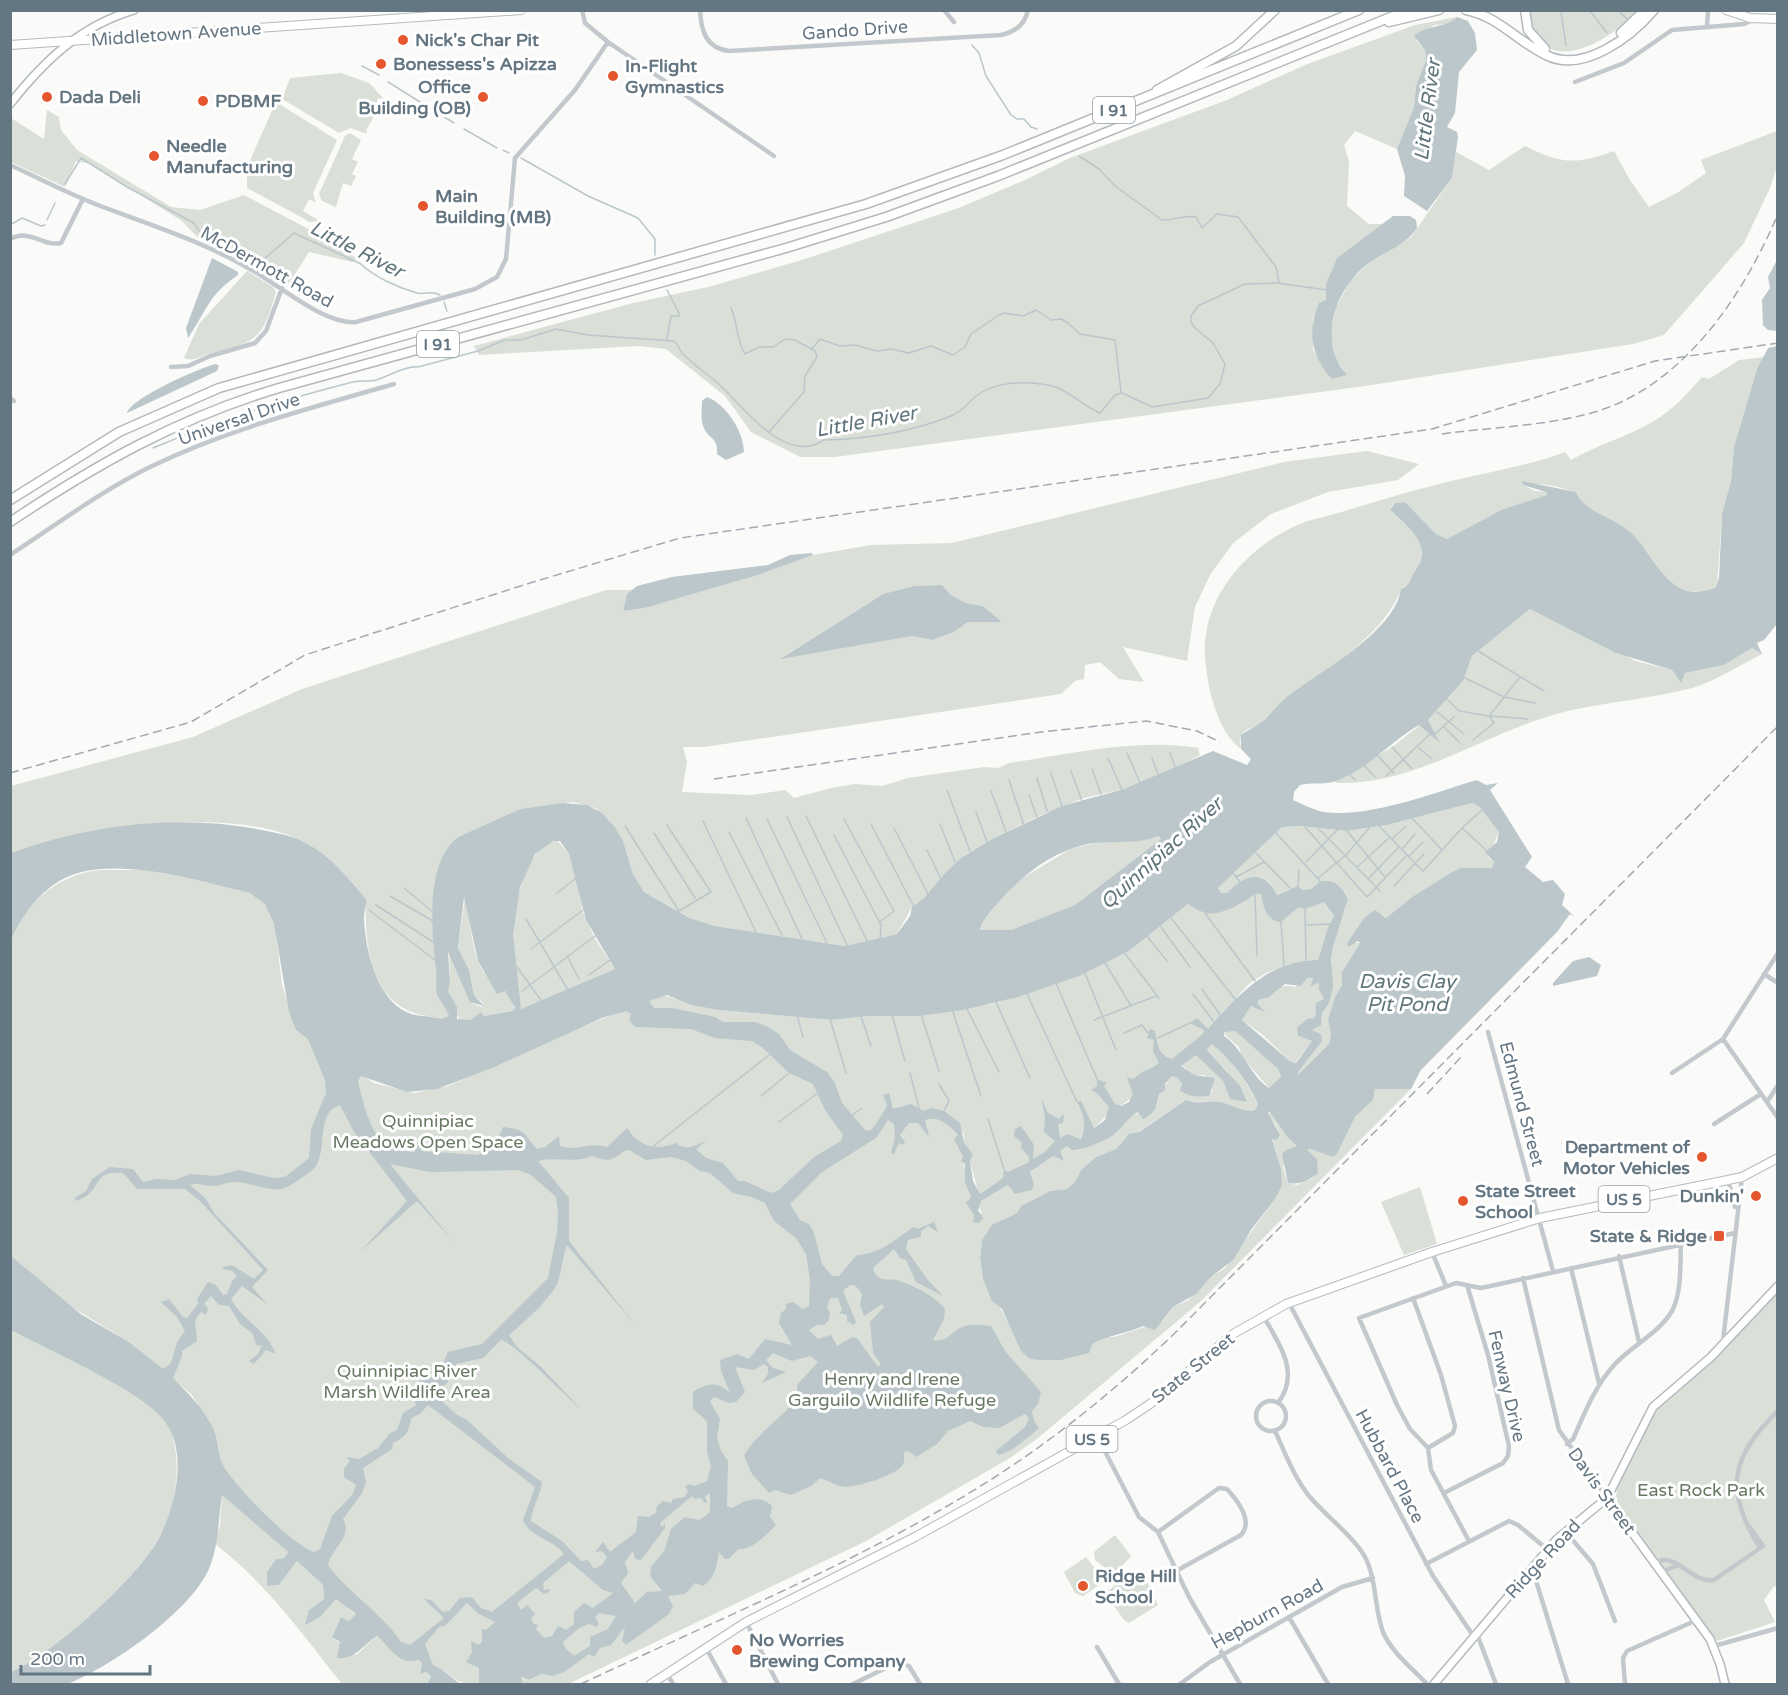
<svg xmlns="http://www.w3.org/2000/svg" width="1788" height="1695" viewBox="0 0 1788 1695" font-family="'Varela Round',sans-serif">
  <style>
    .green { fill: #dadfd7; fill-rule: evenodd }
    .water { fill: #bbc7cb; fill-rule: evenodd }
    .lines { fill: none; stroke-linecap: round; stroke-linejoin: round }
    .stream { stroke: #bbc7cb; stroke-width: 1.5 }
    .secondary-casing { stroke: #b3babf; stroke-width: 10 }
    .primary-casing { stroke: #b5babe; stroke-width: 10 }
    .motorway-casing { stroke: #b4b9bd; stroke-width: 11 }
    .minor { stroke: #c3c8cc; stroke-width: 4.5 }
    .secondary { stroke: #fff; stroke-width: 7 }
    .primary { stroke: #fff; stroke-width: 8 }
    .motorway { stroke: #fff; stroke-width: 8 }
    .rail { stroke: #a2aab0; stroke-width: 1.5; stroke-dasharray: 9 4.5; stroke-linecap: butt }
    .poi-dot { fill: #e4572e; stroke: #fff; stroke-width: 2 }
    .labels { text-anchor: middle; stroke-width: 6; stroke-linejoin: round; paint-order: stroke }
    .shield { fill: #fff; stroke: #939fa8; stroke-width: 1.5 }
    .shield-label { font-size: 16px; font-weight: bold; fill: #657683 }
    .street-label { font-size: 18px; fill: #657683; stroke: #fff }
    .poi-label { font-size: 18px; font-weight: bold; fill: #657683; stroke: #fff; text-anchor: start }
    .park-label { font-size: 18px; fill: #687a64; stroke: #fff }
    .water-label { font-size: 20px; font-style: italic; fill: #60757c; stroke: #fff }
  </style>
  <rect width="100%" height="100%" fill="#fafaf8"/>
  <!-- green -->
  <path class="green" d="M 1528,11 L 1640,11 C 1607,42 1540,84 1528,11 Z
    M 1457,17 L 1449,24 L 1434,25 L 1416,40 L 1425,50 L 1426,60 L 1416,86 L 1414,107 L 1397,149 L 1355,131 L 1344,145 L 1349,161 L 1347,206 L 1369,224 L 1383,224 L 1337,258 L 1326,284 L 1328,294 L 1326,300 L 1313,319 L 1313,350 L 1318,357 L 1344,371 L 1336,359 L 1330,335 L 1336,308 L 1350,281 L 1369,263 L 1411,237 L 1452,178 L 1456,152 L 1489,170 L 1525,146 C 1561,164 1576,165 1614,151 L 1630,180 L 1649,207 L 1677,193 L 1706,173 L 1701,160 L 1777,131 L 1777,166 L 1770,188 L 1744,243 L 1664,335 L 1633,344 L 1365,386 L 835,457 L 800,457 L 751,432 L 725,396 L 666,349 L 638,346 L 479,355 L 474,346 L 633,303 L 708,287 L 802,260 L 956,209 L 1025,180 L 1070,158 L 1227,100 L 1305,65 L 1415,25 Z
    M 341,73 L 369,83 L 383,98 L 377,99 L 377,103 L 383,102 L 366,130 L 367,134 L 351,128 L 339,133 L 282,99 L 290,78 Z
    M 276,102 L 337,140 L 313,193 L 316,203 L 309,199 L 303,211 L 320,221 L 310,222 L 247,188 L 247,167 Z
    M 47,110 L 59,117 L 61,130 L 77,150 L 171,207 L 200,210 L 244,195 L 333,242 L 356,258 L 356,260 L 352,262 L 309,252 L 288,285 L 198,238 L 182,221 L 91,164 L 76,161 L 65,187 L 11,162 L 11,118 L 44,139 Z
    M 350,133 L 361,140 L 352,159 L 358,162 L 352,174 L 356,176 L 351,186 L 343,183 L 336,207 L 322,201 L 319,194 L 345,136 Z
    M 247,271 L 273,287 L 276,292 C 262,340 258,341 211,353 C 201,356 194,362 184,358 L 199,324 Z
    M 1765,357 L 1757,369 L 1734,447 L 1731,481 L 1722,514 L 1717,586 C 1708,592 1692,593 1681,589 C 1660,579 1647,545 1628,531 C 1612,518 1585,514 1577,493 C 1559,486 1541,483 1521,484 L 1535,491 L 1546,492 L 1547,495 L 1503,509 L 1447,539 L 1436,534 L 1405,502 L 1394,503 L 1390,510 C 1413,533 1433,541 1414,575 C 1410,581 1409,586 1402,588 C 1381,638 1333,664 1291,695 C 1280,704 1271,715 1260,723 C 1255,727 1248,728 1244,732 C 1239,737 1240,743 1241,749 C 1216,730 1208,688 1205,658 C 1201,600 1243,551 1293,527 C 1310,519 1328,516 1345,511 C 1380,500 1415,490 1451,481 C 1489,472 1528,466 1565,452 L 1571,460 C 1598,444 1628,437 1654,421 C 1673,410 1688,393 1702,377 L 1709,379 L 1739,360 Z
    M 1367,451 L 1419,464 L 1398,480 L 1328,492 L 1271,514 L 1233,543 L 1210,575 L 1195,607 L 1187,661 L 1123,647 L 1144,682 L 1119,679 L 1100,662 L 1085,665 L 1084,679 L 1075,681 L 1061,694 L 704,747 L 683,747 L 687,762 L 682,792 L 751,795 L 785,790 L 794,798 L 831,788 L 855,784 L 882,786 L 908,778 L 984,767 L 998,768 L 1009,763 C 1070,754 1137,738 1198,748 L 1200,755 L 1166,773 L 1124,789 L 1084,798 L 1037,817 L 992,839 L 961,858 L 944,875 L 924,898 L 912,907 L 897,934 L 845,946 L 715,926 L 691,918 L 644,892 L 633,874 L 623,841 L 610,821 L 595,808 L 573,802 L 520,809 L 458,837 C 425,863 432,935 436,971 C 437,979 435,988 437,995 C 440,1001 446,1009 450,1015 C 443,1022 437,1017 428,1016 C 371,1009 364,946 366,899 C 348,878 331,856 306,843 C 235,804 84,826 11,853 L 11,786 L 193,737 L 302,689 L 606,590 L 632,590 L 627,594 L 623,611 L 645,608 L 758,575 L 813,555 L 871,545 L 952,543 L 1284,462 ZM 942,585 L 951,595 L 966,603 L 983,606 L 1002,622 L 968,622 L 954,632 L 932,640 L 912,636 L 781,658 L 883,594 L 914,586 Z
    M 1530,609 L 1636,661 L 1672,670 L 1680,682 L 1685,673 L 1724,665 L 1752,648 L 1762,654 C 1740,665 1716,681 1692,688 C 1646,700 1598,702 1553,715 C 1481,736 1414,785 1337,783 L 1335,781 L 1341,777 L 1392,747 L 1420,725 L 1439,741 L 1428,720 L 1463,681 L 1472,656 Z
    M 1472,803 L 1479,805 L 1499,832 L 1488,857 L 1494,862 L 1492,869 L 1460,868 L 1452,872 L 1412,897 L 1386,918 L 1382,914 L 1364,918 L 1347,943 L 1360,943 L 1342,972 L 1342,985 L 1335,997 L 1328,1019 L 1331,1035 L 1329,1045 L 1298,1076 L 1298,1072 L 1321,1041 L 1317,1032 L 1312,1030 L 1322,1019 L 1322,1013 C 1338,985 1327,977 1333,949 C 1336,932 1344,916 1348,899 L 1320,881 L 1311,889 L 1303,890 L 1296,886 L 1276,895 C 1267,868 1243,875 1227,893 L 1221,893 L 1218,888 L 1282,827 L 1300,826 L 1347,831 L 1387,825 Z
    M 1159,836 L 1162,836 L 1161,839 L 1075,905 L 1011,930 L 980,930 L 982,923 L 1013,884 L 1070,849 L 1096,843 L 1146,840 Z
    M 557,840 L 569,854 L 581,895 L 582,910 L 594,937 L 615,969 L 522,1009 L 519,1004 C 519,981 512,958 513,935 C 514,908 524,846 557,840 Z
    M 101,870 L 142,870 L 194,878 L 250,893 L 260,898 L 267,907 L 275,927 L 282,984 L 296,1030 L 374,1083 L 414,1093 L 448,1086 L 567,1033 L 662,995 L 719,1010 L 830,1020 L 869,1016 L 919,1016 L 996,1003 L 1073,978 L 1129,951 L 1188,904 L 1205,913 L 1220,912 L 1241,904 L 1255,894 L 1261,894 L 1263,906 L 1287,917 L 1299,907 L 1324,902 L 1334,916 L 1328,927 L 1318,960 C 1296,959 1261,972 1245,988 C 1236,997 1230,1009 1220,1017 L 1228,1031 L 1235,1031 L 1278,1069 L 1281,1076 L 1269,1088 L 1242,1057 L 1239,1047 L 1223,1033 L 1196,1054 L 1223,1081 L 1230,1099 L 1228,1072 L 1207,1050 L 1211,1043 C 1228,1055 1249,1085 1258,1104 L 1255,1110 C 1242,1113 1231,1105 1219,1102 C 1207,1100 1198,1104 1186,1100 L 1138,1132 L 1125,1138 L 1116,1149 L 1096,1157 L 1081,1170 L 1075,1182 L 1067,1189 L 1050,1191 L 1021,1206 L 1017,1213 L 1002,1220 L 982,1240 L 980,1258 L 983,1279 L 1030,1359 L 1061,1360 L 1103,1337 L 1114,1337 L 1163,1321 L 1173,1307 L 1187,1301 L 1210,1278 L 1225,1268 L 1275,1199 L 1281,1169 L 1272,1138 L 1280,1135 L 1275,1124 L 1268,1116 L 1270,1112 L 1287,1137 L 1297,1146 L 1283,1166 L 1288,1183 L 1297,1185 L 1313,1178 L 1314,1156 L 1306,1152 L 1307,1150 L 1310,1149 L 1333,1157 L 1337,1154 L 1355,1117 L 1373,1100 L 1375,1089 L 1411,1089 L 1200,1302 L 1038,1438 L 1010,1458 L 866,1541 L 568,1684 L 523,1684 L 520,1678 L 529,1680 L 541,1674 L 548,1676 L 482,1642 L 468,1658 L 479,1668 L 479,1684 C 448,1684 456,1674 433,1665 L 425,1644 L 409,1659 L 225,1482 L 217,1438 L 192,1395 L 129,1342 L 70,1306 L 11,1256 L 10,939 C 29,901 58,874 101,870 ZM 1181,1065 L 1195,1075 L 1204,1075 L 1212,1084 L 1212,1092 L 1182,1084 L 1178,1078 L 1172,1076 L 1159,1094 L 1157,1106 L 1131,1116 L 1115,1134 L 1098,1143 L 1067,1145 L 1060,1151 L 1063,1160 L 1053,1156 L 1030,1172 L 1034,1184 L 1008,1185 L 981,1201 L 977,1204 L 982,1213 L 974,1215 L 958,1135 L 953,1130 L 948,1115 L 964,1134 L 964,1142 L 973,1155 L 970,1161 L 979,1195 L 1003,1178 L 1005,1169 L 1008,1172 L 1027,1167 L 1074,1136 L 1081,1139 L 1085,1131 L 1093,1125 L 1094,1128 L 1108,1114 Z
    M 465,897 C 474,934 469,975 508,993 L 515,1010 L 484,1016 L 482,1013 L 473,1020 L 460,1021 L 447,990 L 450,982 L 449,952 L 472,1003 L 482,1007 L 483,1003 L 474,995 L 469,970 L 458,948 Z
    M 1313,977 L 1311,986 L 1320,981 L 1319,990 L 1324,999 L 1315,1010 L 1315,1018 L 1298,1036 L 1312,1041 L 1295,1063 L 1291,1062 L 1263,1035 L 1242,1020 L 1251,1006 L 1263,1010 L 1256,1003 C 1261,998 1264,1000 1269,996 C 1281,990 1280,983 1295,987 L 1307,978 Z
    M 1420,1187 L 1437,1244 L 1404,1255 L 1381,1202 Z
    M 1777,1291 L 1778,1587 L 1774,1586 L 1764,1600 L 1775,1622 L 1717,1641 L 1621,1510 L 1616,1498 L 1617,1489 L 1645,1427 L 1659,1407 L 1714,1360 Z
    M 11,1330 C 51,1351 136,1386 164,1419 C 171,1428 173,1437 175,1448 C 180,1475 174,1506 162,1532 C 140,1576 56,1652 11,1672 Z
    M 222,1494 L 288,1552 L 284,1558 L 276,1559 L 267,1572 L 267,1586 L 279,1585 L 297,1561 L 323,1585 L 324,1599 L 309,1610 L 320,1617 L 336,1598 L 356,1615 L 349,1621 L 341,1617 L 332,1637 L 356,1655 L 377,1636 L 422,1663 L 420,1673 L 426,1672 L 431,1675 L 427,1684 L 342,1684 C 300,1631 268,1585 214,1543 L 220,1526 Z
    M 1115,1535 L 1131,1556 L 1114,1575 L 1095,1560 L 1094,1552 Z
    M 1086,1557 L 1105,1581 L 1083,1596 L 1075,1593 L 1064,1572 Z
    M 1133,1572 C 1148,1576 1152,1592 1158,1605 L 1129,1623 L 1124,1620 L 1105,1593 Z"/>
  <!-- water -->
  <path class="water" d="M 1457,17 L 1468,21 L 1475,33 L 1477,50 L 1459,72 L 1455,113 L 1447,127 L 1457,132 L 1458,137 L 1452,178 L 1427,211 L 1404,196 L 1405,176 L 1397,149 L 1414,107 L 1416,86 L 1426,60 L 1425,50 L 1414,36 C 1427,24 1445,29 1457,17 Z
    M 1393,216 L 1410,216 L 1416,220 L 1417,228 C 1406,245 1386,251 1369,263 C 1336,287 1316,341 1347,375 L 1332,379 C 1311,356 1307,332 1319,303 L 1326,300 L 1326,284 L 1337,258 Z
    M 212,258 L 238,272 L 238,275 C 208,295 206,312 188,338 L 186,328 Z
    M 1777,260 L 1777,331 L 1768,330 L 1763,325 L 1762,300 L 1770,288 L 1768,277 Z
    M 1777,346 L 1777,624 L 1764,640 L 1757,643 L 1762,654 L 1752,648 L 1724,665 L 1685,673 L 1681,683 L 1672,670 L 1616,653 L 1530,609 L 1472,656 L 1463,681 L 1428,720 L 1440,743 L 1419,725 C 1391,741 1365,772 1333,782 C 1322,785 1311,782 1300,785 L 1294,792 L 1293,800 C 1302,804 1310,808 1319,811 C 1362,821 1436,792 1477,780 L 1486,785 L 1498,783 L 1490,790 L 1532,857 L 1525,867 L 1543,882 L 1553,880 L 1565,894 L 1562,905 L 1575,917 L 1570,914 L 1557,932 L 1421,1070 L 1411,1089 L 1375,1089 L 1373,1100 L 1355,1117 L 1337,1154 L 1333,1157 L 1310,1149 L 1307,1150 L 1317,1159 L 1318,1173 C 1308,1181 1300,1185 1288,1183 L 1282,1154 L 1286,1150 L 1297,1146 L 1287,1137 L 1270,1112 L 1268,1113 L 1280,1135 L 1277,1140 L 1272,1139 L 1281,1169 L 1282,1185 L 1275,1199 L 1251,1230 L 1234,1259 L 1210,1278 L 1196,1294 L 1173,1307 L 1155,1330 L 1143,1326 C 1126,1334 1107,1335 1092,1344 L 1089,1353 L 1061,1360 L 1039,1360 L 1030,1359 L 1021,1351 L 1002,1309 L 992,1301 L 983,1279 L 980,1258 L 982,1240 L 992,1225 L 1017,1213 L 1021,1206 L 1050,1191 L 1067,1189 L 1075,1182 L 1081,1170 L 1096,1157 L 1116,1149 L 1129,1134 L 1139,1132 L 1186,1100 C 1198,1105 1207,1100 1219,1102 C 1232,1104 1242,1113 1255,1110 L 1258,1104 C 1251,1086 1227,1054 1211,1044 L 1207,1050 L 1240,1086 L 1247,1102 L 1230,1099 L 1223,1081 L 1196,1055 L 1181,1066 L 1195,1075 L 1215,1078 L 1209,1096 C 1197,1097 1189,1097 1180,1090 L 1182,1084 L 1178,1078 L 1172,1076 L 1165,1084 L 1165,1090 L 1159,1094 C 1157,1106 1155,1114 1143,1119 L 1138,1112 C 1129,1117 1124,1125 1117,1132 C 1109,1140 1083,1150 1072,1150 L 1067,1146 L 1060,1151 L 1064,1161 L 1053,1156 L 1030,1172 L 1034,1184 L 1032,1190 L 1015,1194 L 1008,1185 L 981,1201 L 978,1210 L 983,1218 L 979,1223 L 973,1222 L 974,1215 L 966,1203 L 971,1197 L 965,1182 L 965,1164 L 961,1161 L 963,1157 L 954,1139 L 958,1135 C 949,1125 939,1115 925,1120 L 929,1137 L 918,1123 L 909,1123 L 900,1135 L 905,1142 L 903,1145 L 899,1143 L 894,1154 L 891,1153 L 895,1138 L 894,1124 L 888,1120 L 876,1138 L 822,1172 L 790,1204 L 800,1220 L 809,1224 L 814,1233 L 822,1264 L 832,1276 L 839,1276 L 857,1255 C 880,1254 895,1240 913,1227 L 918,1229 L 934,1222 L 938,1232 L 928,1226 L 921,1231 L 921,1237 L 908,1240 L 906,1249 L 927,1279 L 943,1296 L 916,1282 L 906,1260 L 900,1258 L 894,1249 L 873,1268 C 875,1273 876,1277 882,1279 C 886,1280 891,1279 896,1280 C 913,1285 934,1295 945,1309 L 944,1319 L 933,1340 C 947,1343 950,1332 962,1327 C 970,1324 982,1325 991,1326 L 1005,1351 L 1041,1392 L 1038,1404 L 1032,1411 L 1034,1421 L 1039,1428 C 1028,1438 1013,1451 998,1455 L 996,1451 L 1025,1427 L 1029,1418 L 1025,1414 L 999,1428 L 983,1427 L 970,1421 L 948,1431 L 937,1444 L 916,1457 L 909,1451 L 904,1452 C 904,1457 905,1462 902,1466 C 894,1476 859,1486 846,1487 C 838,1487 827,1480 820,1478 L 811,1486 L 791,1495 L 775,1490 L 769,1493 L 752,1474 L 744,1456 C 753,1438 784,1414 799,1398 L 801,1393 L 797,1390 L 797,1385 L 818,1362 L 810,1356 L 792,1361 L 773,1353 L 766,1360 L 773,1368 L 786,1372 L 762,1383 L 768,1374 L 768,1367 L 764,1364 L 754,1370 L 735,1367 L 745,1392 L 736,1402 L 729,1403 L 714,1397 L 710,1401 L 720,1419 L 717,1438 L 721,1451 L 728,1461 L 727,1506 L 732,1508 C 745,1500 760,1494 772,1506 L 770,1517 L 776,1525 C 766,1535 753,1550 738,1549 L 729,1559 L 725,1559 L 719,1552 C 717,1565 715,1579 703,1586 L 695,1583 L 685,1594 L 668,1596 L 673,1606 L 669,1614 L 626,1645 L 622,1641 L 625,1627 L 611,1645 L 600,1648 L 594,1657 L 589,1654 L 564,1672 L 553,1676 L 541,1674 L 529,1680 L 521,1677 L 523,1684 L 479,1684 L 479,1668 L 466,1662 L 472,1652 L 471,1641 L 478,1645 L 482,1642 L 482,1629 L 486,1630 L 495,1622 L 479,1614 L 467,1603 L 445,1626 L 439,1627 L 425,1644 L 433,1665 C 445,1669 450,1678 461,1684 L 427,1684 L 431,1676 L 426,1672 L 420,1674 L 422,1663 L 418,1660 C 399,1666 390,1647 377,1636 C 363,1645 355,1660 337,1658 L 340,1642 L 332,1637 L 341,1617 L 349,1621 L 356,1614 L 336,1599 L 320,1617 L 305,1625 L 309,1610 L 324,1599 L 323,1585 L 297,1561 L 279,1585 L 267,1586 L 267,1572 L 276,1559 L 284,1558 L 288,1552 L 222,1495 C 218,1520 219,1551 206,1575 C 183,1616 113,1665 70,1683 C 58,1689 25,1685 11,1684 L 11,1672 C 52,1655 144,1573 162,1532 C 176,1500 187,1454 166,1423 C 146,1392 46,1349 11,1330 L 11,1256 L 82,1315 L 129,1342 L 163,1369 L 171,1363 L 177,1342 L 185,1331 L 177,1317 L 161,1302 L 169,1299 L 183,1317 L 187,1318 L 198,1304 L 197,1299 L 208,1282 L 216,1285 L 223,1295 L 227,1294 L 232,1281 L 237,1276 L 233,1271 L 222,1269 L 223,1267 L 232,1265 L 254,1279 L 263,1270 L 200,1201 L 185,1189 L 137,1189 L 123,1173 C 100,1171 102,1178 90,1193 C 87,1196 81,1199 77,1201 L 74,1198 L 86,1191 L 92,1179 L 110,1167 L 133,1169 L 143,1182 L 156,1179 L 175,1180 L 190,1174 L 215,1176 L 239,1170 L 273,1178 L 285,1177 L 309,1158 L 311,1129 L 326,1093 L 325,1080 L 308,1039 L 296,1030 L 289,1012 L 274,924 L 265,904 L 250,893 C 202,881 111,854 65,878 C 40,891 23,914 11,939 L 11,853 C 91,824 183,813 267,831 C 281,834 293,836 306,843 C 331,856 348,878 366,899 C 367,905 364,910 364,917 C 365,951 379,1015 424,1016 C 433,1016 443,1022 449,1015 C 446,1009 440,1001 437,995 C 435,988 437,978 436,971 C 432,935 424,863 458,837 L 520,809 L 563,803 L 587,805 L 602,813 L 614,826 L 623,841 L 633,874 L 644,892 L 690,918 L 715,926 L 845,946 L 897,934 L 910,916 L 912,907 L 924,898 L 946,872 L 961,858 L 992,839 L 1062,806 L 1124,789 L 1213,751 L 1247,765 L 1251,759 L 1241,749 L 1241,735 C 1249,729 1257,726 1264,720 C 1272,713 1279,703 1287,697 C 1320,671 1394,633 1401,589 C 1410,586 1410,579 1415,571 C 1434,545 1409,528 1390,510 L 1395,503 L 1405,502 L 1436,534 L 1447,539 L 1503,509 L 1547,495 L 1546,492 L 1523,485 L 1522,481 L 1576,492 C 1587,515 1613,516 1631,533 C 1647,547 1660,578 1680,588 C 1690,594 1706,592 1716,587 L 1719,578 L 1722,514 L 1731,481 L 1734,447 L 1757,369 L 1768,348 ZM 1472,803 L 1479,806 L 1499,832 L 1497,842 L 1485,852 L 1494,862 L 1492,868 L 1460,868 L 1452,872 L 1412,897 L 1386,918 L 1375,910 L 1364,918 L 1347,943 L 1348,947 L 1358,941 L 1360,943 L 1342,972 L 1342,985 L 1335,997 L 1328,1019 L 1331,1035 L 1329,1044 L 1298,1075 L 1298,1072 L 1322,1041 L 1321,1034 L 1312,1030 L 1321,1025 L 1322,1013 L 1329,1003 L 1333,987 L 1331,960 L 1333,947 L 1348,899 C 1340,885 1336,880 1320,881 L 1311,889 L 1303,890 L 1297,886 L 1277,895 C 1265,869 1244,874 1227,893 L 1221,893 L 1218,888 L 1282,827 L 1300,826 L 1347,831 L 1387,825 ZM 1159,836 L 1161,839 L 1075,905 L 1011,930 L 980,930 L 982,923 C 1009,886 1048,849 1095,843 C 1116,841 1140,844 1159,836 ZM 553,841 L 560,841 L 569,854 L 586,920 L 615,969 L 521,1009 L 513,935 L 520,887 L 535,854 ZM 1255,894 L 1261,894 C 1263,907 1266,920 1281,922 L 1299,907 L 1305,909 L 1324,902 L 1334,916 L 1328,927 L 1318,960 C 1269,960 1239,994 1208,1029 L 1197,1018 L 1190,1023 L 1204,1030 L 1203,1034 L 1172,1059 C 1158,1056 1157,1043 1155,1031 L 1150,1029 L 1147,1038 L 1154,1040 L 1153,1051 L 1159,1063 C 1151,1070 1142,1070 1134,1079 L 1127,1077 L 1133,1094 L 1129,1102 L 1121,1106 L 1115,1104 L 1104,1086 L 1107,1083 L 1097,1079 L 1097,1086 L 1091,1090 L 1097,1093 L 1109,1107 L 1105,1120 L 1094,1128 L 1081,1101 L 1077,1102 C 1084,1113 1087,1127 1081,1139 L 1068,1134 L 1060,1138 L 1058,1124 L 1063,1123 L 1064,1114 L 1059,1119 L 1048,1113 L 1041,1098 L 1045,1116 L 1044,1132 L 1055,1141 L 1045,1152 L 1033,1159 L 1034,1145 L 1021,1126 L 1015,1129 L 1014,1136 L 1022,1143 L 1021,1148 L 1029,1157 L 1029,1162 L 1008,1172 L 1004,1169 L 1003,1178 L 980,1194 L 973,1181 L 970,1161 L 973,1155 L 964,1142 L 960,1123 L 944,1111 L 932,1108 L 924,1111 L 911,1104 L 893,1109 L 889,1093 L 883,1095 L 887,1105 C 886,1109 873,1129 870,1131 L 865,1130 L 842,1103 L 835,1083 L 827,1072 L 790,1050 L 779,1034 L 768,1027 L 755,1022 L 723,1022 L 715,1017 L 672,1008 L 654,1008 L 649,1001 L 667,995 L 692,1005 L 719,1010 L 831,1020 L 869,1016 L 919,1016 L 963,1010 L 1018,997 L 1079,976 L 1129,951 L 1188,904 C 1193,907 1200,912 1206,913 C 1221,916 1244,903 1255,894 ZM 464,897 L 478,961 L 497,994 L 505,991 L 515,1008 L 512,1011 L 484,1016 L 481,1012 L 471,1020 L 457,1019 L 457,1007 L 448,991 L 450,982 L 448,952 L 470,1002 L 484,1006 L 474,995 L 469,970 L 458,948 ZM 1307,978 L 1313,978 L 1310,987 L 1319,982 L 1319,990 L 1324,999 L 1316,1003 L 1315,1018 L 1307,1019 L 1297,1028 L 1298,1036 L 1312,1041 L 1296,1063 L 1291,1062 L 1242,1020 L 1251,1006 L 1265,1012 L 1257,1003 L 1259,1000 L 1269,997 L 1285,984 L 1301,986 ZM 626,1011 L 631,1014 L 629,1020 L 635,1027 L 691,1029 L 715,1038 L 752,1041 L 763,1048 L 789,1073 L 813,1084 L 825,1110 L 843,1135 L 841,1141 L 814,1157 L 779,1190 L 771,1193 L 745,1181 L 738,1181 L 723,1163 L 706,1158 L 696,1149 L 707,1140 C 697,1145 685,1152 676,1143 C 656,1151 639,1147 627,1128 L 607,1147 C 587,1141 579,1152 560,1146 L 559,1136 L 545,1147 L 537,1149 C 522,1133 528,1130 503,1127 L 494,1148 L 477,1155 L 422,1151 L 414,1137 L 415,1152 C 405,1151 391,1151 383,1143 C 369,1128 362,1100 358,1081 L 361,1076 L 407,1092 L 437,1089 L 492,1068 L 602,1018 ZM 1235,1031 L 1278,1069 L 1281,1076 L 1269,1088 C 1249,1075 1244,1049 1224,1036 L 1224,1032 ZM 340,1105 L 354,1132 L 407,1201 L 360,1252 L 417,1201 L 453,1241 L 390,1164 L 430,1172 L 518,1170 L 531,1175 L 556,1197 L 558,1212 L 557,1232 L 548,1278 L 482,1344 L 448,1352 L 439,1373 C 421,1384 406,1378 416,1405 L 403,1413 L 397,1430 L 390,1433 L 378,1448 L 359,1459 L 346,1457 L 350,1461 L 344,1469 L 344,1477 L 356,1485 L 353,1494 L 332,1516 L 320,1549 L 314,1552 C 293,1546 236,1487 224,1467 C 219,1459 219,1446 216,1436 C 208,1413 190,1395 173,1378 L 182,1356 L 182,1351 L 197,1341 L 195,1320 L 201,1312 L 206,1315 L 208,1308 L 204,1304 L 211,1296 L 219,1305 L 229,1306 L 240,1324 L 253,1334 L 256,1345 L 262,1346 L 257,1355 L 249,1361 L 254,1364 L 266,1350 L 276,1354 C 267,1330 242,1320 231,1299 L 242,1286 L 267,1304 L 252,1287 L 268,1270 L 215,1214 L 206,1199 L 190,1185 C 198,1182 204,1186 212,1186 C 220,1186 227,1182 235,1182 C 249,1182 267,1191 281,1189 C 289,1188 302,1177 309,1173 C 332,1159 312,1114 340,1105 ZM 629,1150 L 646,1160 L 671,1157 L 686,1161 L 700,1171 L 710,1173 L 733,1193 L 751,1197 L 765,1203 L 774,1221 L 796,1238 L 806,1254 L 810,1280 L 809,1306 L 803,1309 L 793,1302 L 786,1304 L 786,1309 L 781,1313 L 779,1323 L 792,1345 L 765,1339 L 749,1359 L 737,1354 L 720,1360 L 721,1371 L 730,1393 C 717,1381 708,1383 693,1392 L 693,1409 L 707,1421 L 707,1452 L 711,1467 L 707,1481 L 694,1486 L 688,1484 L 685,1487 L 688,1491 L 685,1497 L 673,1499 L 671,1503 L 663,1501 L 657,1506 L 656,1513 L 649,1517 L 638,1516 L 636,1532 L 610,1552 L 603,1542 L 595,1552 L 602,1551 L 607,1557 L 602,1565 L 594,1569 L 588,1560 L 581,1561 L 562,1541 L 531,1521 C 532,1506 541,1495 542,1482 L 508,1458 L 467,1420 L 457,1415 L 433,1393 L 447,1383 L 456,1364 L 483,1358 L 501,1340 C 515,1343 564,1395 580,1408 L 541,1367 L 517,1347 L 509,1335 C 522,1324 556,1295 559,1278 C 562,1267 563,1256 567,1245 L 637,1327 L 569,1241 L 569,1198 L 538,1161 C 556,1156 574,1164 592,1156 C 606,1162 613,1161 624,1151 ZM 850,1285 L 855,1285 L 862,1294 L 860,1305 L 864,1316 L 882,1304 L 884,1307 L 870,1322 L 873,1353 L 881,1364 L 878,1367 L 857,1338 L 852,1337 L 837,1346 L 831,1335 L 818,1339 L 809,1330 L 817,1325 L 824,1325 L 829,1320 L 830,1312 L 827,1308 L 830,1298 L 838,1298 L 842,1310 L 839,1313 L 847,1315 L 847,1321 L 854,1325 L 856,1322 L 843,1291 ZM 428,1405 L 535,1487 L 523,1520 C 530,1538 554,1539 564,1554 L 492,1612 L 481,1608 L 472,1597 L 460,1598 L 449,1611 L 443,1612 L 431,1600 L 424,1599 L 444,1618 L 410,1645 L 401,1642 C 382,1613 349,1594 328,1565 C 332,1547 353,1538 343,1519 L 362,1493 L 366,1482 L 363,1468 L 392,1449 L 393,1443 C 406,1437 409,1432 411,1418 L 420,1414 ZM 710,1493 L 710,1512 L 700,1520 L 685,1517 L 671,1529 L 664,1551 L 651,1567 L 650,1576 L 662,1591 L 647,1592 L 635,1603 L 621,1583 L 628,1573 L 625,1562 L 633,1551 L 635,1559 L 641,1560 L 665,1528 L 665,1523 L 662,1527 L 660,1523 L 692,1496 L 694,1499 L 701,1498 L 705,1503 L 707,1502 L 705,1496 ZM 569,1561 L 603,1590 L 613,1593 L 593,1608 L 584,1603 L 574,1612 L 574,1624 L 566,1630 L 558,1626 L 552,1636 L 544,1638 L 536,1629 L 538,1625 L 534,1624 L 531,1619 L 535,1614 L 527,1605 L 521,1610 L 517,1603 L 536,1588 L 544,1594 L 549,1592 L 550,1589 L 544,1590 L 543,1583 ZM 599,1613 L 616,1616 L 608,1629 L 590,1637 L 590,1646 L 574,1656 L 565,1648 L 563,1642 L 579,1628 L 589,1624 L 597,1627 L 599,1624 L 595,1617 Z
    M 216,364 L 219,366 L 217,371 L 127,413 C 131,398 199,368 216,364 Z
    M 707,397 C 726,404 744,432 744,452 L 726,460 L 717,454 C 718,436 709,440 704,428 C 700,420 702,410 702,401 Z
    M 812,553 L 813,555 L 758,575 L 645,608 L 623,611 L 627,594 L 637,586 L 672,577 L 768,565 L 790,555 Z
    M 942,585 L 951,595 L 966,603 L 983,606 L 1002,622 L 968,622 L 954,632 L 932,640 L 912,636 L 780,659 L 883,594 L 914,586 Z
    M 1589,957 L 1601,965 L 1597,976 L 1553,986 L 1553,983 L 1573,961 Z"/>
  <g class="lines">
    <!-- stream -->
    <path class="stream" d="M 1618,10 L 1628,20
      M 1539,11 L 1600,10
      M 1561,11 L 1566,46
      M 1591,12 L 1607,33
      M 972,45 L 979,53 L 986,76 L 1011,115 L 1017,119 L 1024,119 L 1031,127 L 1037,129
      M 362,66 L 379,75
      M 388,82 L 454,123
      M 464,129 L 497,148
      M 503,150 L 509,153
      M 1079,156 L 1099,169 L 1115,186 L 1162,220 C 1174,221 1185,214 1196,217 L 1202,228 L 1217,214 L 1238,217 L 1276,267 L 1279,283
      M 521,158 L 588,196 L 638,218 L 655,239 L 655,255
      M 65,184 L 81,158 L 127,187 L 194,223 C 205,244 240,258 262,261 L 294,233 L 361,264 C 374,277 399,288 417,293 C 425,295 431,290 440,295
      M 47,220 L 55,203
      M 10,225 L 22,218 L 41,226 L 45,225
      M 667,290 L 679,313 L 679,316 L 671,316 L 667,339
      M 444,302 L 447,311
      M 731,308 C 738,324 736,339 745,354 L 759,347 L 773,347 L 785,339 L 795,340 L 815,351 L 817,357 L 805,376 L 804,392 L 769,432
      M 811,350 L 820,339 L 840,346 L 855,345 L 877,351 L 891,349 L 909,353 L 931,346 L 953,355 L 965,347 L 971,334 L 999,315 L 1004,313 L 1023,316 L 1036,310 L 1051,320 L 1061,319 L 1068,323 L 1080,334 L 1115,340 L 1121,392
      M 153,448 C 217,421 282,400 349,383 C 358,380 369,382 376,380 C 387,377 407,365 418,367 L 478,351 L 505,340 L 521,340 L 556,329 L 588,335 L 674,341 C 679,345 679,351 684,355 C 696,367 711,376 723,388 C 747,411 786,465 824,440 C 867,439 911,432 951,416 C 962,412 968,403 976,396 C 995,381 1025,381 1048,385 C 1068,389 1081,405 1100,413 L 1115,395 L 1122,393 L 1152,407 L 1208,398 L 1220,384 L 1225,364 L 1213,343 L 1195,328 L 1191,322 L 1191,316 L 1198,306 L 1245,284 L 1277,283 L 1327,290
      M 1478,651 L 1544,691
      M 1463,677 L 1504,697 L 1535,703
      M 1447,699 L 1459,711 L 1489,716 L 1494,723 L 1473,740
      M 1437,712 L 1464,734
      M 1490,715 L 1520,677
      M 1490,716 L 1528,719
      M 1444,727 L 1460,743
      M 1435,734 L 1454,717
      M 1392,747 L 1412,769
      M 1419,748 L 1432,759
      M 1127,753 L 1140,783
      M 1170,753 L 1175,767
      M 1376,754 L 1394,773
      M 1108,758 L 1122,790
      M 1152,758 L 1159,777
      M 1363,764 L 1375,777
      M 1092,769 L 1101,794
      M 1071,771 L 1082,801
      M 1051,773 L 1062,806
      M 1349,774 L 1355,780
      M 1386,776 L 1431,733
      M 1037,778 L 1047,811
      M 1009,780 L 1024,825
      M 947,790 L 970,851
      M 991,791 L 1006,832
      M 1029,795 L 1037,817
      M 976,812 L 987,842
      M 806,816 L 868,943
      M 787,817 L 848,947
      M 746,818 L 803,941
      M 1412,818 L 1442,850
      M 767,819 L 827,943
      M 844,819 L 894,911 L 880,922
      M 703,821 L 756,932
      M 871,824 L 913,905
      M 940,824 L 955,862
      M 667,825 L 711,892 L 677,912
      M 625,826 L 679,911
      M 1379,826 L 1423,871 L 1462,828 L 1486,850
      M 1305,827 L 1367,897 L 1407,855
      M 1463,827 L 1482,810
      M 894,828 L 928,894
      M 1319,829 L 1380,891
      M 1347,831 L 1385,877
      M 729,832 L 782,935
      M 654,833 L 695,898
      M 1276,833 L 1320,881
      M 834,835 L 881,925 L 880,940
      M 1392,839 L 1406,826
      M 1402,849 L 1415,834
      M 927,850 L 941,879
      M 1254,851 L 1290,888
      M 1409,856 L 1423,842
      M 1306,862 L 1337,830
      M 1357,867 L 1389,838
      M 1233,873 L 1240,882
      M 1236,877 L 1264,862
      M 1318,878 L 1346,855 L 1369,828
      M 1369,878 L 1399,847
      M 1394,886 L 1424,854
      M 1298,887 L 1299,870
      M 404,888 L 433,912
      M 557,893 L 575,879
      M 1255,894 L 1257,955
      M 390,896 L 433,921
      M 376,905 L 433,942
      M 1305,909 L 1306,960
      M 369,910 L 435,960
      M 1205,913 L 1255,981
      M 1171,918 L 1236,1000
      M 526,919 L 568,990
      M 1281,922 L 1284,966
      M 1307,925 L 1330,924
      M 1161,927 L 1190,967
      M 1147,936 L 1167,961
      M 531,949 L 583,910
      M 1123,951 L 1159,998
      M 567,956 L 579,979
      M 1104,961 L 1131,1006
      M 517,967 L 543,1003
      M 1085,973 L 1116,1050
      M 589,975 L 610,960
      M 1056,983 L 1097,1079
      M 1202,989 L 1221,1016
      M 522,991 L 595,936
      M 1027,994 L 1077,1102
      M 1193,994 L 1214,1022
      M 996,1002 L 1030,1078
      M 967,1009 L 999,1072
      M 953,1012 L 981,1096
      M 921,1014 L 939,1071
      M 797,1015 L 803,1037
      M 892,1015 L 905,1061
      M 861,1016 L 871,1046
      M 830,1019 L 846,1073
      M 1094,1020 L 1156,996
      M 1124,1033 L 1142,1025 L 1148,1033
      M 1158,1038 L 1190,1023
      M 910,1073 L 919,1108
      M 939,1084 L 949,1101 L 944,1111
      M 761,1096 L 788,1074
      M 851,1116 L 862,1108
      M 988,1119 L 1004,1169
      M 779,1122 L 819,1092
      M 651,1148 L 769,1055"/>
    <!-- secondary casing -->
    <g class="secondary-casing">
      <path id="secondary" d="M 10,104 C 44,61 80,26 134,10
        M 1607,1498 L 1710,1639 L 1720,1664 L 1725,1684
        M 1434,1684 L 1557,1539 L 1607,1498 L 1653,1407 L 1711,1357 L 1778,1286"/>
    </g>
    <!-- primary casing -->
    <g class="primary-casing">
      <path id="primary" d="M 1726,10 L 1750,18 L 1778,19
        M 10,45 L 521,10
        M 651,1684 L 746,1622 L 915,1537 L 1126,1420 L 1150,1404 L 1233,1334 L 1286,1304 L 1432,1252 L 1540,1218 L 1728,1180 L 1742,1177 L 1778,1158"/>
    </g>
    <!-- motorway casing -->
    <g class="motorway-casing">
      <path id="motorway" d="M 1466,10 C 1498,16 1518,42 1546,55 C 1583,74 1631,37 1654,10
        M 1525,10 L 1528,30 L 1545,49
        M 1389,22 L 1439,10
        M 1621,33 L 1645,10
        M 1157,90 L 1236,46 L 1275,10
        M 10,500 L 119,432 L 219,388 L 866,204 L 1003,155 L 1359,10
        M 10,522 C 97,464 178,418 279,388 L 786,248 L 886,217 L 998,176 L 1408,10"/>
    </g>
    <!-- minor -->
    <path class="minor" d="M 582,10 L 585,23 L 608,42 L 774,156
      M 700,10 C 701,31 706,48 729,51 L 1001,35 C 1015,32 1025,25 1028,10
      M 944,10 L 954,22
      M 1707,26 L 1708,10
      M 1575,82 L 1624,63 L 1672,30 L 1744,24 L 1755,19
      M 10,165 C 41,179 71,195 103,207 C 154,226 207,243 255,272 C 281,287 326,325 356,322 L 475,289 L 497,277 L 506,259 L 515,158 L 575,90 L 608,42
      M 10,239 C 30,228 43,247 61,243 L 83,199
      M 171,367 L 188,366 L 210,356 L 255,343 L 266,331 L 282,288
      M 10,398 L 14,401
      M 10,555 C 56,525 101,491 150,467 C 228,429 311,408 394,384
      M 1764,974 L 1778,983
      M 1488,1032 L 1553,1271
      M 1723,1039 L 1778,1118
      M 1672,1073 L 1723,1039 L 1778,953
      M 1767,1102 L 1778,1085
      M 1714,1124 L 1761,1094
      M 1728,1180 L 1735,1207
      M 1432,1252 L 1446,1286
      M 1619,1256 L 1639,1342
      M 1571,1268 L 1599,1383
      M 1523,1278 L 1559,1430 L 1607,1498
      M 1413,1298 L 1441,1375 L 1455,1426 L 1453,1433 L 1428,1448
      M 1289,1303 L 1433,1576 L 1474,1637
      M 1263,1316 C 1279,1343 1301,1373 1278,1403
      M 1723,1341 L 1742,1177
      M1256 1416a15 15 0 1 1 30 0a15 15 0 1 1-30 0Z
      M 1275,1431 C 1285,1453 1294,1477 1309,1496 C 1324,1514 1355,1538 1365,1557 C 1377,1580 1374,1608 1383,1632 C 1392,1653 1412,1668 1427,1684
      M 1097,1436 L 1139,1517 L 1158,1532 L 1189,1597 L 1240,1684
      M 1567,1444 L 1573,1439 C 1585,1412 1595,1386 1615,1364 C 1633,1345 1659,1333 1672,1311 C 1682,1292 1680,1264 1681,1243
      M 1444,1493 L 1503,1463 L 1508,1456 L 1509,1446 L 1488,1355 L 1467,1285
      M 1565,1531 L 1593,1564 L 1615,1621
      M 1158,1532 L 1219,1488 L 1227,1489 C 1237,1500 1254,1521 1241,1535 L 1178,1570
      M 1469,1541 L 1431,1470 L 1428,1448 L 1410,1429 L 1397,1405 L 1359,1318 L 1456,1283 L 1481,1288 L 1735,1233
      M 1760,1548 C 1725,1491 1729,1458 1778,1411
      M 1655,1563 C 1676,1550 1691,1584 1714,1580 L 1763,1546 L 1749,1526
      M 1426,1564 L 1509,1521 L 1518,1525 L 1548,1550
      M 1532,1568 L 1568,1684
      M 1662,1572 L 1678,1565
      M 1289,1617 L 1328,1684
      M 746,1622 L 778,1684
      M 1477,1634 L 1496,1684
      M 1714,1646 L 1778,1628
      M 1097,1647 L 1119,1684
      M 706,1648 L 726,1684
      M 667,1674 L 673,1684
      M 853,1684 L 898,1662 L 909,1666 L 920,1684
      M 1180,1684 L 1210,1662 L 1342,1587 L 1373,1578
      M 1625,1684 L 1623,1658 L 1627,1651 L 1697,1620"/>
    <!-- secondary -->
    <use href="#secondary" class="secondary"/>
    <!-- primary -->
    <use href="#primary" class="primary"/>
    <!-- motorway -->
    <use href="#motorway" class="motorway"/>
    <!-- rail -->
    <path class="rail" d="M 1442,434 C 1492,427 1547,426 1595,412 C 1684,385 1743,296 1778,214
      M 10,773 L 191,722 L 305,655 L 530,583 L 680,538 L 1432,429 L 1655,361 L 1778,343
      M 714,779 L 1041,732 L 1146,721 L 1197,731 L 1220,742
      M 1427,1094 L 1462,1056
      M 581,1684 C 718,1619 867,1559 995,1477 C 1060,1435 1120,1386 1176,1332 L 1778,726"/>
  </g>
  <!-- markers -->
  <g class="poi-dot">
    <circle cx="403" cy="40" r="6"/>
    <circle cx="381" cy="64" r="6"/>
    <circle cx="613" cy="76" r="6"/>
    <circle cx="47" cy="97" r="6"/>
    <circle cx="483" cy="97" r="6"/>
    <circle cx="203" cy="101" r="6"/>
    <circle cx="154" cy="156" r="6"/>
    <circle cx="423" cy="206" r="6"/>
    <circle cx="1702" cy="1157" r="6"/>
    <circle cx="1756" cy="1196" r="6"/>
    <circle cx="1463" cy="1201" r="6"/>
    <rect x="1713" y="1230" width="12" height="12" rx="3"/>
    <circle cx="1083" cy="1586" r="6"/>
    <circle cx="737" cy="1650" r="6"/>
  </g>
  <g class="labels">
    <!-- shield labels -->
    <g class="shield">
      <rect x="1093" y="97" width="42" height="26" rx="4.5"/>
      <rect x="417" y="331" width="42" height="26" rx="4.5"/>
      <rect x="1598.5" y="1186" width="51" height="26" rx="4.5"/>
      <rect x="1066.5" y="1426" width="51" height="26" rx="4.5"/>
    </g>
    <g class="shield-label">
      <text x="1114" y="116">I 91</text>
      <text x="438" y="350">I 91</text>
      <text x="1624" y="1205">US 5</text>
      <text x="1092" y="1445">US 5</text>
    </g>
    <!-- street labels -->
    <g class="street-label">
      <text transform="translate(855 30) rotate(-4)" y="6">Gando Drive</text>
      <text transform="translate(176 34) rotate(-4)" y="6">Middletown Avenue</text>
      <text transform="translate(267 267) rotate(29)" y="6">McDermott Road</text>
      <text transform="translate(239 419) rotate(-19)" y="6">Universal Drive</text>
      <text transform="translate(1522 1104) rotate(75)" y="6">Edmund Street</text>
      <text transform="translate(1193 1368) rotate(-39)" y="6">State Street</text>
      <text transform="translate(1507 1386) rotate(77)" y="6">Fenway Drive</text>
      <text transform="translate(1390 1466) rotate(62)" y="6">Hubbard Place</text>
      <text transform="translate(1602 1491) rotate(54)" y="6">Davis Street</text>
      <text transform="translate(1543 1559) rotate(-47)" y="6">Ridge Road</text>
      <text transform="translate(1267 1614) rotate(-29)" y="6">Hepburn Road</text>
    </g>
    <!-- poi labels -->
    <g class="poi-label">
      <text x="415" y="46">Nick's Char Pit</text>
      <text x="393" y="70">Bonessess's Apizza</text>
      <text x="625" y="72">In-Flight<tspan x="625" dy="21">Gymnastics</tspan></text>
      <text x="471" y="93" text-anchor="end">Office<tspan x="471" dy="21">Building (OB)</tspan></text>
      <text x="59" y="103">Dada Deli</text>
      <text x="215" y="107">PDBMF</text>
      <text x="166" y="152">Needle<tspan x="166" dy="21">Manufacturing</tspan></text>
      <text x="435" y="202">Main<tspan x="435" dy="21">Building (MB)</tspan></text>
      <text x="1690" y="1153" text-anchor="end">Department of<tspan x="1690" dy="21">Motor Vehicles</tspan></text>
      <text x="1475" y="1197">State Street<tspan x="1475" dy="21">School</tspan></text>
      <text x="1744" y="1202" text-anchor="end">Dunkin'</text>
      <text x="1707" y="1242" text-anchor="end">State &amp; Ridge</text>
      <text x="1095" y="1582">Ridge Hill<tspan x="1095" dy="21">School</tspan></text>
      <text x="749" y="1646">No Worries<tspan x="749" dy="21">Brewing Company</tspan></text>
    </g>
    <!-- park labels -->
    <g class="park-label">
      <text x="428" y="1127">Quinnipiac<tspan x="428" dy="21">Meadows Open Space</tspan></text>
      <text x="407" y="1377">Quinnipiac River<tspan x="407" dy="21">Marsh Wildlife Area</tspan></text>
      <text x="892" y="1385">Henry and Irene<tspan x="892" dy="21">Garguilo Wildlife Refuge</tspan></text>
      <text x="1701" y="1496">East Rock Park</text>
    </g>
    <!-- water labels -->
    <g class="water-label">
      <text transform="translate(1427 110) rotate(-83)" y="7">Little River</text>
      <text transform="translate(357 249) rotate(27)" y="7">Little River</text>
      <text transform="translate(866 421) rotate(-10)" y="7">Little River</text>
      <text transform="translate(1161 853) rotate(-42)" y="7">Quinnipiac River</text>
      <text x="1407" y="988">Davis Clay<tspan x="1407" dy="23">Pit Pond</tspan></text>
    </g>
  </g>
  <!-- border -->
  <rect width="1788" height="1695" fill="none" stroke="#657683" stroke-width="24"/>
  <!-- scale -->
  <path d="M21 1665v9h129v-9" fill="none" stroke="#657683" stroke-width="3"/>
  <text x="30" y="1665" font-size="18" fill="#657683" stroke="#ffffff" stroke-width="4.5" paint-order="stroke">200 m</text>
</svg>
